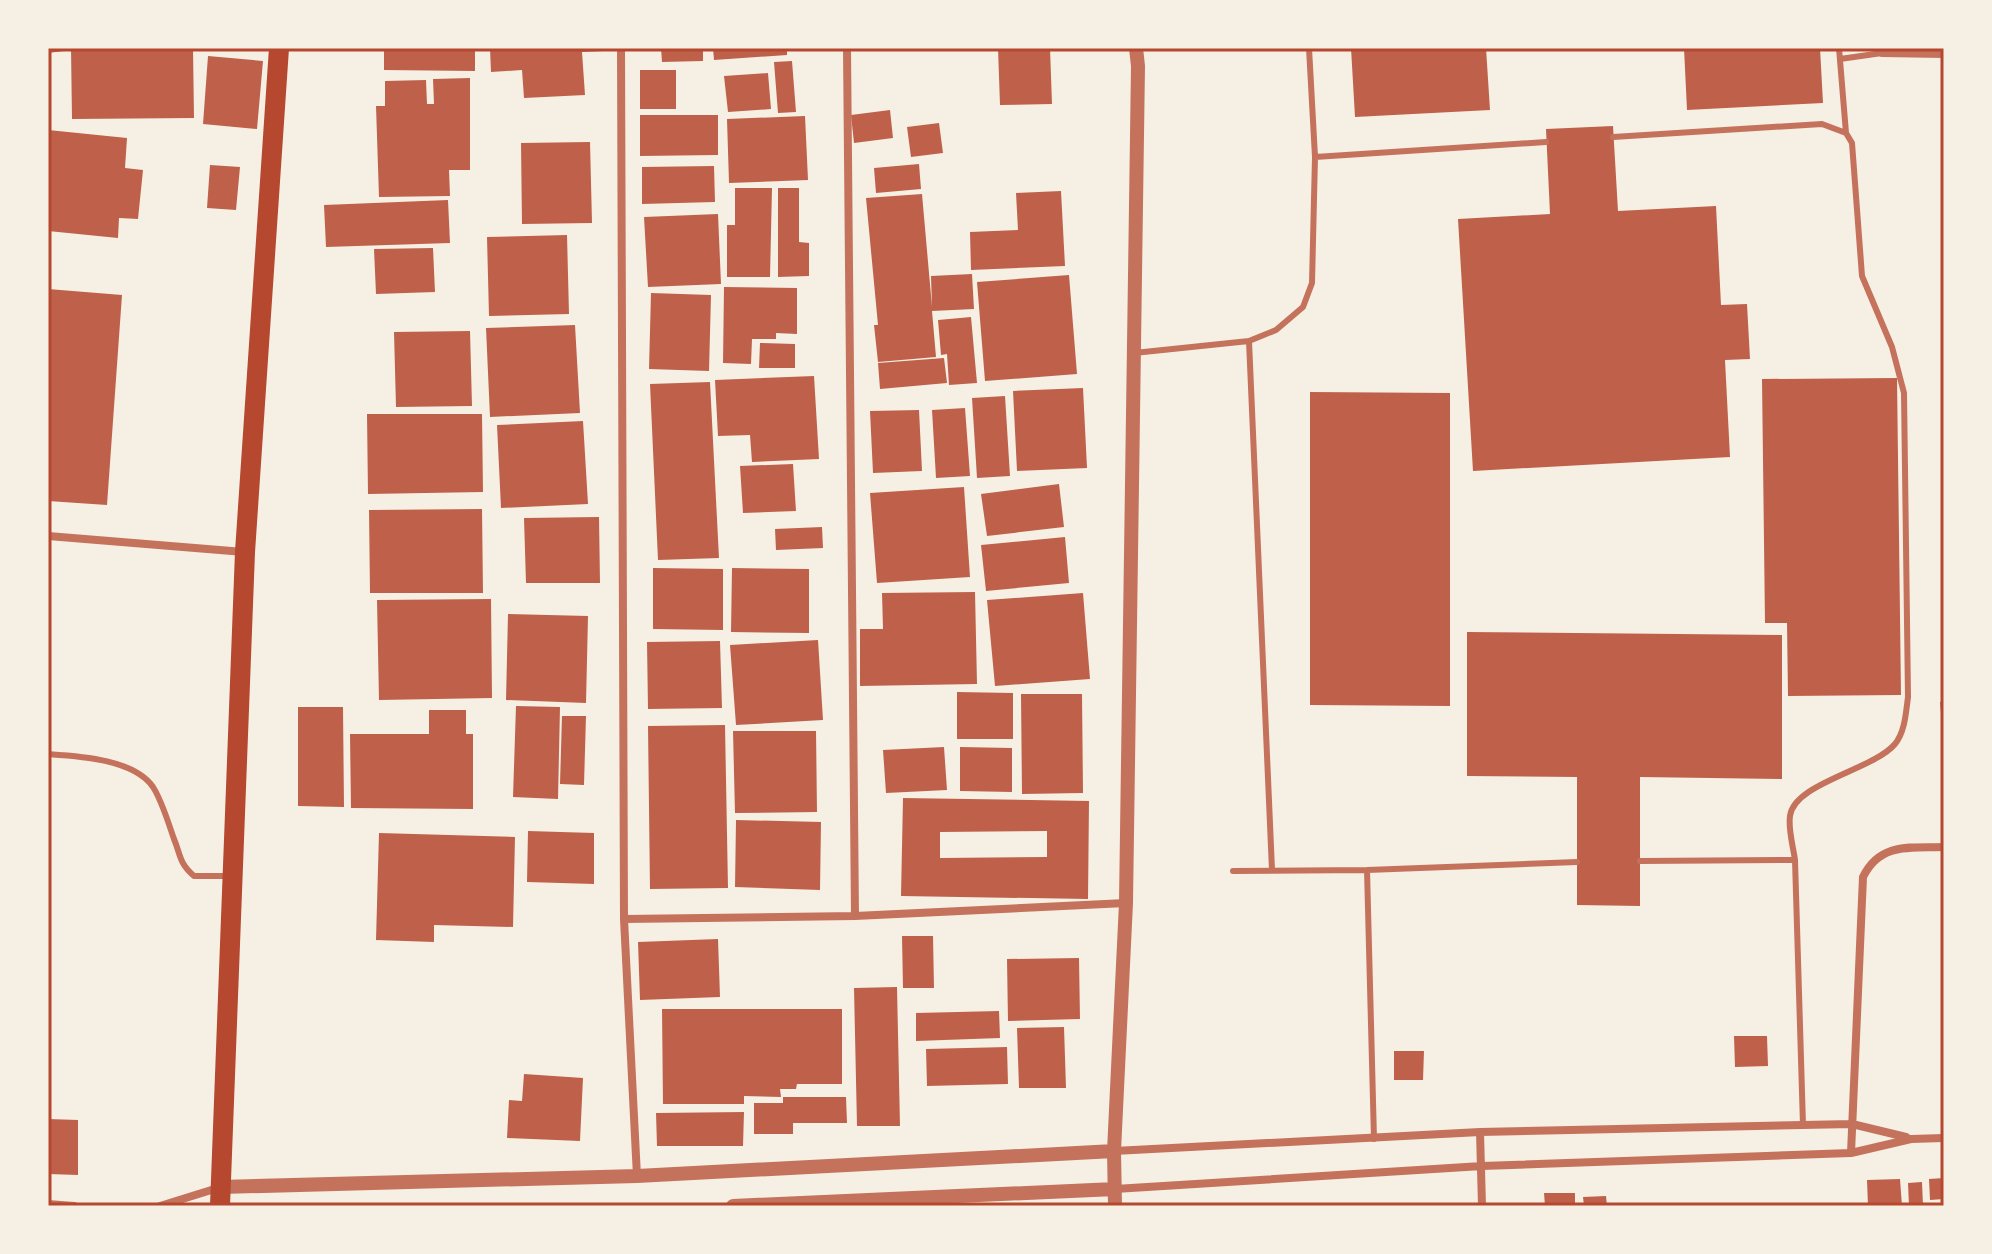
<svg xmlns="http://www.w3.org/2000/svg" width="1992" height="1254" viewBox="0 0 1992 1254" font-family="Figtree,sans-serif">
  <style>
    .building { fill: #bf614a; fill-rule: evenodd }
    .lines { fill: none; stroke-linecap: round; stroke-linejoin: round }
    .service { stroke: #c5725c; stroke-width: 6 }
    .minor { stroke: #c5725c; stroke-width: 8 }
    .tertiary { stroke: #c5725c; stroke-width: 14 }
    .primary { stroke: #b5482f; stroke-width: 20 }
    .neatline { fill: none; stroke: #b5482f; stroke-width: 3 }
  </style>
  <rect width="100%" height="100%" fill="#f6efe4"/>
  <!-- building -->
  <path class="building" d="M 48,48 L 64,48 L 64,51 L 48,53 Z
    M 71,48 L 193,48 L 194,118 L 72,119 Z
    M 384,48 L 475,48 L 475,71 L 384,70 Z
    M 490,48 L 603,48 L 603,51 L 582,52 L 585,95 L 524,98 L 522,70 L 491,72 Z
    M 661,48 L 703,48 L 703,61 L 662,62 Z
    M 713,48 L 787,48 L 787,55 L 714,60 Z
    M 998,48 L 1050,48 L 1052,104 L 1000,105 Z
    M 1351,48 L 1486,48 L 1490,110 L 1355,117 Z
    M 1684,48 L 1820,48 L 1823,103 L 1687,110 Z
    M 208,56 L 263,61 L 257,129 L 203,124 Z
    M 792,61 L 796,112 L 778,113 L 774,62 Z
    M 640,70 L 676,70 L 676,109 L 640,109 Z
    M 768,73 L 771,109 L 728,112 L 724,76 Z
    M 470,78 L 470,170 L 449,170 L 450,196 L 379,197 L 376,106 L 385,106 L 385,81 L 426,80 L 427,104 L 434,104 L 433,79 Z
    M 890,110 L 893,138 L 854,143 L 851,115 Z
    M 640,115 L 718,115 L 718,155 L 640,156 Z
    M 805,116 L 808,180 L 729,183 L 727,119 Z
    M 939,123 L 943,153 L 911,157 L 907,127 Z
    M 1613,126 L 1618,211 L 1716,206 L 1721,305 L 1747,304 L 1750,359 L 1725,360 L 1730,457 L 1473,471 L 1458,219 L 1550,214 L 1546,129 Z
    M 48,130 L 127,138 L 125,168 L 143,170 L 138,219 L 119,218 L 118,238 L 48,231 Z
    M 590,142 L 592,223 L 522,224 L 521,143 Z
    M 919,164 L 921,189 L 876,193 L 874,168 Z
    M 210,165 L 240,167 L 236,210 L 207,208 Z
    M 714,166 L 715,202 L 642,204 L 642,167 Z
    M 735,188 L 772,188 L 770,277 L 727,277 L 727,225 L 735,225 Z
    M 778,188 L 799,188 L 799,242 L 809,243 L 809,276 L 778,277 Z
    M 1061,191 L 1065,266 L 971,270 L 970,232 L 1018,230 L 1016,193 Z
    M 922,194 L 932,307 L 931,276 L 972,274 L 974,309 L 932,311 L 936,357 L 878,362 L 874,325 L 878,325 L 866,198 Z
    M 448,200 L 450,243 L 326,247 L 324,205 Z
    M 718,214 L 721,284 L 648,287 L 644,217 Z
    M 567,235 L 569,314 L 489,316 L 487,237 Z
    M 433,248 L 435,292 L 376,294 L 374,249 Z
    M 1069,275 L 1077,374 L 985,381 L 977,282 Z
    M 724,287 L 797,288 L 797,334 L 776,333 L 776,339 L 752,339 L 751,364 L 723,363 Z
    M 48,289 L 122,295 L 107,505 L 48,501 Z
    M 651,293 L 711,295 L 709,371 L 649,369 Z
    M 971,317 L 977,383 L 949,385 L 947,354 L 941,355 L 938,320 Z
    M 575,325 L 580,413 L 490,417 L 486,328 Z
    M 470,331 L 472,406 L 396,407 L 394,332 Z
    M 760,343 L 795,344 L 795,368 L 759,368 Z
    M 944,358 L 947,383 L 880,389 L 878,363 Z
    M 814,376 L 819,459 L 752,462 L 750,435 L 718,436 L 715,380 Z
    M 1897,378 L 1901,695 L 1788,696 L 1787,623 L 1765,623 L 1762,379 Z
    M 710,382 L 719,558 L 658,560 L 650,384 Z
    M 1083,388 L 1087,468 L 1017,471 L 1013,391 Z
    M 1310,392 L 1450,393 L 1450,706 L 1310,705 Z
    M 1005,396 L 1010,476 L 977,478 L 972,398 Z
    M 965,408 L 970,476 L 936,478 L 932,410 Z
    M 919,410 L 922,471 L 873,473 L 870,411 Z
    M 367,414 L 482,414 L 483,492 L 368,494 Z
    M 583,421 L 588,504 L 501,508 L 497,425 Z
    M 793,464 L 796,511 L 743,513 L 740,466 Z
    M 1059,484 L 1064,527 L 987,536 L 981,494 Z
    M 964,487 L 970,577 L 877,583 L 870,493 Z
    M 482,509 L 483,593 L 370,593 L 369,510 Z
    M 599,517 L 600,583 L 526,583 L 524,518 Z
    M 822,527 L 823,548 L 776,550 L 775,529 Z
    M 1065,537 L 1069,583 L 986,591 L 981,545 Z
    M 653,568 L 723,569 L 723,630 L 653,629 Z
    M 732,568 L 809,569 L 809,633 L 731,632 Z
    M 975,592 L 977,684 L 860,686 L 860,629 L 883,629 L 882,593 Z
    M 1083,593 L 1090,679 L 995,686 L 987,600 Z
    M 491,599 L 492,698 L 379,700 L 377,600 Z
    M 508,614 L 588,616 L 586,703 L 506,700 Z
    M 1467,632 L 1782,635 L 1782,779 L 1640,777 L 1640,906 L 1577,905 L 1577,777 L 1467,776 Z
    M 818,640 L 823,720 L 736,725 L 730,645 Z
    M 720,641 L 722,708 L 648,709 L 647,642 Z
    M 957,692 L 1013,693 L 1013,739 L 957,739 Z
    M 1021,694 L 1082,694 L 1083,793 L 1022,794 Z
    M 1944,701 L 1944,725 L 1942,725 L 1940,702 Z
    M 516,706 L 560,707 L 558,799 L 513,797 Z
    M 298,707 L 343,707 L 344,807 L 298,806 Z
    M 429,710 L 466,710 L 466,734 L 473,734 L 473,809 L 351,808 L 350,734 L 429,734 Z
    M 562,716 L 586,716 L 584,785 L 560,784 Z
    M 725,725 L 728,888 L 650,889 L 648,726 Z
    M 733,731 L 816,731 L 817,812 L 735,813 Z
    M 944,747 L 947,790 L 886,793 L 883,750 Z
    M 960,747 L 1012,748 L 1012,792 L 960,791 Z
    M 903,798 L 1089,801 L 1088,899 L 901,896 ZM 1047,831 L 1047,857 L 940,858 L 940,832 Z
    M 736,820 L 821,822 L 820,890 L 735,887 Z
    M 528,831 L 594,833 L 594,884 L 527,882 Z
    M 379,833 L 515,837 L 513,927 L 434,925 L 434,942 L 376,940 Z
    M 902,936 L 933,936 L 934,988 L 903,988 Z
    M 718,939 L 720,997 L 640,1000 L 638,942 Z
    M 1079,958 L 1080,1019 L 1008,1021 L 1007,959 Z
    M 897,987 L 900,1126 L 857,1126 L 854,988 Z
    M 662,1009 L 842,1009 L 842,1084 L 797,1084 L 796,1089 L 780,1089 L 781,1097 L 744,1096 L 744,1104 L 663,1104 Z
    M 999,1011 L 1000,1038 L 916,1041 L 916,1013 Z
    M 1064,1027 L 1066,1088 L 1019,1088 L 1017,1028 Z
    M 1734,1036 L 1767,1036 L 1768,1066 L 1735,1067 Z
    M 1007,1047 L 1008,1084 L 927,1086 L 926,1049 Z
    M 1394,1051 L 1424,1051 L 1423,1080 L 1394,1080 Z
    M 524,1074 L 583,1078 L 580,1141 L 507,1138 L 509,1100 L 522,1101 Z
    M 783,1097 L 846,1097 L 847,1123 L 793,1123 L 793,1134 L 754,1134 L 754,1103 L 783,1103 Z
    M 744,1112 L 743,1146 L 657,1146 L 656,1113 Z
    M 48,1119 L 78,1120 L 78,1175 L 48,1174 Z
    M 1944,1178 L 1944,1199 L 1930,1200 L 1929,1179 Z
    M 1900,1179 L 1902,1206 L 1868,1206 L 1867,1180 Z
    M 1922,1182 L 1923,1206 L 1909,1206 L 1908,1183 Z
    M 1544,1193 L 1575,1193 L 1575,1206 L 1545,1206 Z
    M 1606,1196 L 1607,1206 L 1584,1206 L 1583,1197 Z
    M 1627,1203 L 1668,1203 L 1668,1206 L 1627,1206 Z"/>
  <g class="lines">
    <!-- service -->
    <path class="service" d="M 1839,48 L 1846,133
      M 1840,59 L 1882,53
      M 1613,137 L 1822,124 L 1846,133 L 1852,143 L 1862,276 L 1892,347 L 1904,393 L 1908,697 C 1906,712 1905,732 1895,744 C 1873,770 1794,783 1790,816 C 1788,829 1793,846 1795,860
      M 1315,157 L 1546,142
      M 1249,341 L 1272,870
      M 1134,353 L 1249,341 L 1276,330 L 1303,307 L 1312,283 L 1315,157 L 1309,48
      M 48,754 C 78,756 134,759 153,787 C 162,801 168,822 174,839 C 181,856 179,863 194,876 L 229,876
      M 1640,861 L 1795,860 L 1803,1125
      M 1367,870 L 1374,1139
      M 1233,871 L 1367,870 L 1577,862"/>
    <!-- minor -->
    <path class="minor" d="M 621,48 L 624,919 L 637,1176
      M 847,48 L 855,916
      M 1881,48 L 1882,53 L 1944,54
      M 48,536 L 244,552
      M 624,919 L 855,916 L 1126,903
      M 1480,1132 L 1482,1206
      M 1114,1151 L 1480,1132 L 1852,1124 L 1906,1137
      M 1851,1153 L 1863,877 C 1880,842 1911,848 1944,847
      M 1115,1189 L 1482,1166 L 1851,1153 L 1911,1139 L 1944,1138
      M 48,1204 L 74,1206
      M 160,1206 L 221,1187"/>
    <!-- tertiary -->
    <path class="tertiary" d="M 221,1187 L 637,1176 L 1114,1151
      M 733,1206 L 1115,1189
      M 1115,1206 L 1114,1151 L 1126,903 L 1138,66 L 1136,48"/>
    <!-- primary -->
    <path class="primary" d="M 220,1206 L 245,552 L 279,48"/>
  </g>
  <!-- border -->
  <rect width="1992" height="1254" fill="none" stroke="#f6efe4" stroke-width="100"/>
  <rect x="50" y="50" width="1892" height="1154" class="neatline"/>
</svg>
